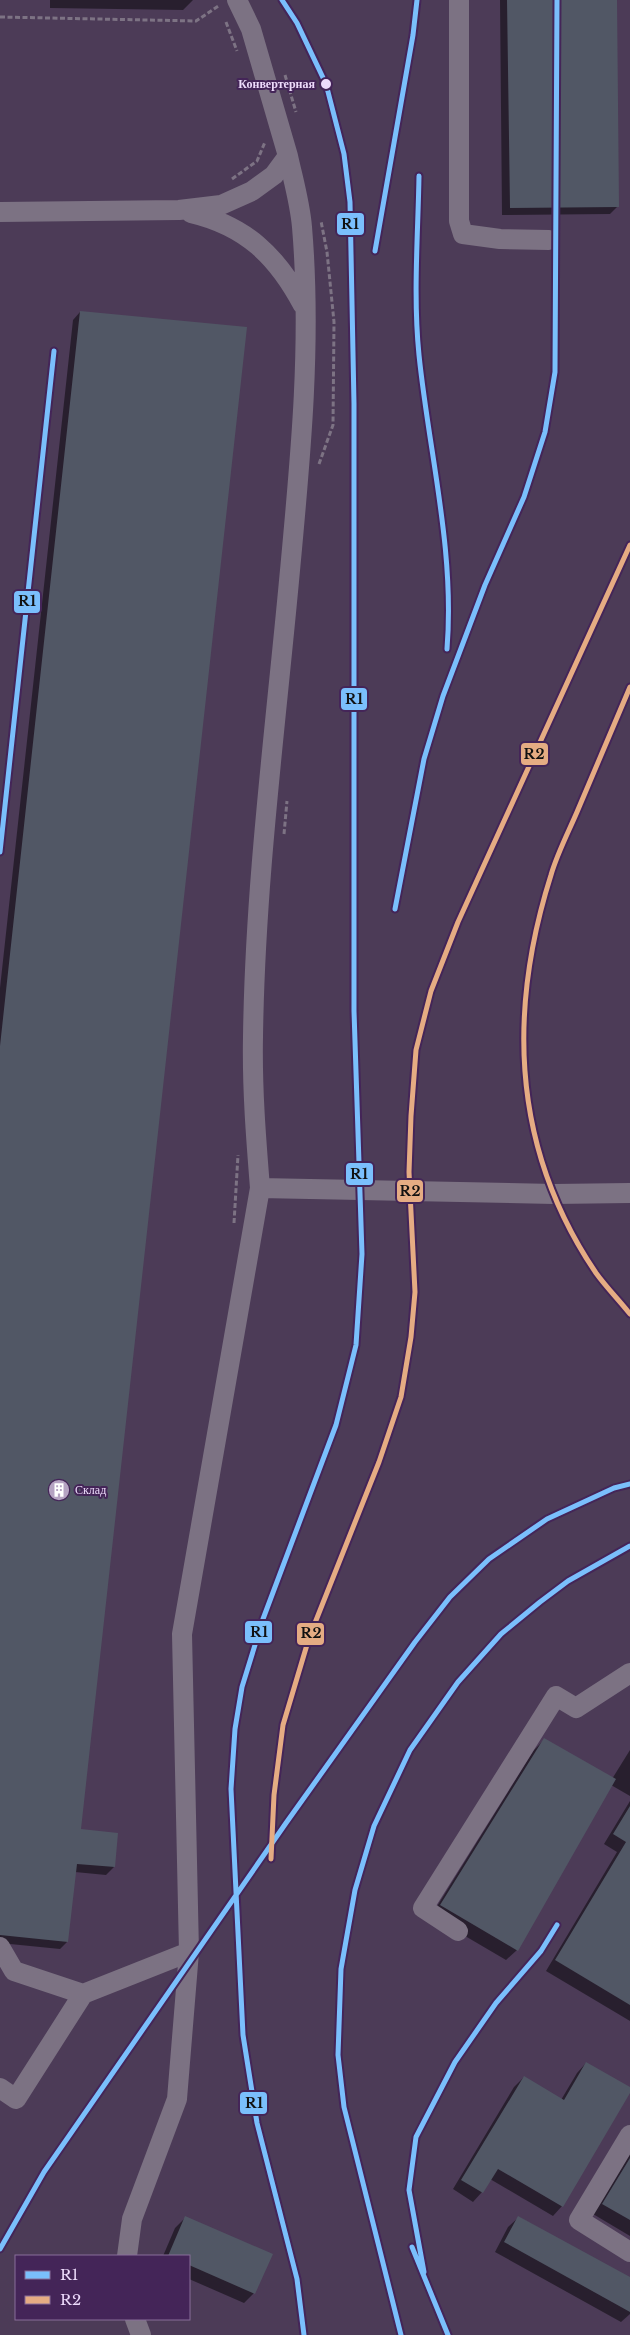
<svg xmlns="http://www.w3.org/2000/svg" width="630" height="2335" viewBox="0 0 630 2335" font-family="'Libre Baskerville',serif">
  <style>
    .shadow { fill: #0007 }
    .building { fill: #515765 }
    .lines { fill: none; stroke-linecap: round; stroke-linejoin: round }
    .path { stroke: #7d7384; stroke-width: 3; stroke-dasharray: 5 2.5; stroke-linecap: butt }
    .minor { stroke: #7c7283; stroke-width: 20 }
    .rail-1-casing { stroke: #442558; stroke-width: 9 }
    .rail-2-casing { stroke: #442558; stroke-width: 9 }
    .rail-1 { stroke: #7abffc; stroke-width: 5 }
    .rail-2 { stroke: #e5ac83; stroke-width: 5 }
    .stop-dot { fill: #eddbfb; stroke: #442558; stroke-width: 2 }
    .labels { text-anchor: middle; stroke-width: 4; stroke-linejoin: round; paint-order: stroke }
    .stop-label { font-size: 12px; font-weight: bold; fill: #eddbfb; stroke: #442558; text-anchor: end }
    .poi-label { font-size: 12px; fill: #eddbfb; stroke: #442558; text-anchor: start }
    .line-badge { stroke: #442558; stroke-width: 2 }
    .pale-badge-label { font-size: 14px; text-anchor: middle; font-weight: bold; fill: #111 }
  </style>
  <rect width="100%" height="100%" fill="#4c3b57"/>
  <!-- shadow -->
  <path class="shadow" d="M 50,0 L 193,0 L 183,10 L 50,8 Z
    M 500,0 L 616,0 L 618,206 L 610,214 L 502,215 Z
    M 80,312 L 80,1830 L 114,1867 L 106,1875 L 75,1872 L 67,1942 L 60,1949 L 0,1943 L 0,988 L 73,320 Z
    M 544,1740 L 612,1779 L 630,1750 L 630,1796 L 611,1785 L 517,1950 L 506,1960 L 431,1916 L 534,1750 Z
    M 630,1801 L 630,2021 L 546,1971 L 617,1852 L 604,1844 Z
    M 586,2063 L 630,2089 L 630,2091 L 562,2206 L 553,2216 L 490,2179 L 482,2192 L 473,2202 L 453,2189 L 514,2087 L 524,2077 L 561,2100 L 577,2073 Z
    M 630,2153 L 630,2236 L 593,2214 Z
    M 519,2217 L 630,2279 L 630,2314 L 621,2322 L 495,2252 L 508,2227 Z
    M 185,2218 L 254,2293 L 244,2303 L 189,2279 L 189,2256 L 163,2256 L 175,2228 Z"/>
  <!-- building -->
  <path class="building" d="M 507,0 L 617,0 L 619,207 L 510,208 Z
    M 80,311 L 247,327 L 81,1829 L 118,1833 L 115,1867 L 77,1864 L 68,1942 L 0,1935 L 0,1046 Z
    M 544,1738 L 616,1779 L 518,1951 L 440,1905 Z
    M 630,1806 L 630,2005 L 555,1960 L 626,1842 L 613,1834 Z
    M 586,2062 L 630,2087 L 630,2093 L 563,2207 L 498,2169 L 483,2193 L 461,2180 L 524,2076 L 564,2100 Z
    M 630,2158 L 630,2220 L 602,2204 Z
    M 185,2216 L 273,2254 L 255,2294 L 189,2265 L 189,2256 L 168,2256 Z
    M 518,2216 L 630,2277 L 630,2312 L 504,2242 Z"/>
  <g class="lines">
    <!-- path -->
    <path class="path" d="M 0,17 L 196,21 L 220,5
      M 226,22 L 237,51
      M 285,75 L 296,112
      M 232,179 L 257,161 L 265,142
      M 319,464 L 333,425 L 334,322 L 327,252 L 321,221
      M 284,834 L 287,801
      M 234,1223 L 238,1155"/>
    <!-- minor -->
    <path class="minor" d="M 459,0 L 459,221 L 463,234 L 500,239 L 549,240
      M 0,212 L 179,210 L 221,205 L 252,191 L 274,175 L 288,156 L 251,29 L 237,0
      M 191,213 C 246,226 277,256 303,305
      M 260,1188 L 554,1194 L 630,1193
      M 458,1931 L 423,1908 L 556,1696 L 576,1708 L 630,1673
      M 0,1947 L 14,1971 L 83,1994
      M 0,2088 L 16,2099 L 83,1994 L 189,1952
      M 630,2135 L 579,2220 L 630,2252
      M 127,2256 L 132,2219 L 177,2099 L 189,1952 L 182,1634 L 260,1188 C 256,1138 252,1088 253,1037 C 255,885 275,732 289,581 C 300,463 312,345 302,227 C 300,203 293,179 288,156
      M 135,2319 L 141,2335"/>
    <!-- rail-1 casing -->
    <g class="rail-1-casing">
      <path id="rail-1" d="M 282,0 L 297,23 L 326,84 L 344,154 L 350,202 L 354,404 L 354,1011 L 362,1254 L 356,1345 L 336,1425 L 263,1619 L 242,1687 L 235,1729 L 231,1789 L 243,2035 L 257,2123 L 297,2279 L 304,2335
        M 419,176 C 418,235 413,296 419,355 C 429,453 455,550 447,649
        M 375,251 L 413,35 L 417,0
        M 0,852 L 54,351
        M 395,909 L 424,759 L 443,696 L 485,585 L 524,497 L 545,432 L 555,372 L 557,0
        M 412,2247 L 448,2335
        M 0,2249 L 44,2172 L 286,1823 L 415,1642 L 450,1597 L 489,1559 L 547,1519 L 614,1488 L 630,1484
        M 424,2272 L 409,2190 L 416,2137 L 455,2062 L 496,2003 L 541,1951 L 557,1925
        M 401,2335 L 344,2107 L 338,2055 L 341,1969 L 355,1890 L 374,1826 L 410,1750 L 458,1682 L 501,1634 L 540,1602 L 568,1581 L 630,1546"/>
    </g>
    <!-- rail-2 casing -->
    <g class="rail-2-casing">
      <path id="rail-2" d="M 630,687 C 612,729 595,770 577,812 C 568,833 557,854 551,875 C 507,1014 512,1149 596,1273 C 606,1287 619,1300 630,1314
        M 271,1859 L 274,1795 L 283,1725 L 309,1638 L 379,1462 L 401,1397 L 411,1337 L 415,1292 L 409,1172 L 411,1116 L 416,1050 L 431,991 L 458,922 L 630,545"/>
    </g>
    <!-- rail-1 -->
    <use href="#rail-1" class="rail-1"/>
    <!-- rail-2 -->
    <use href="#rail-2" class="rail-2"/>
  </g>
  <!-- icons -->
  <defs>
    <g id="building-disc" transform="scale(1.125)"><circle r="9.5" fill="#b5a3c2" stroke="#442558"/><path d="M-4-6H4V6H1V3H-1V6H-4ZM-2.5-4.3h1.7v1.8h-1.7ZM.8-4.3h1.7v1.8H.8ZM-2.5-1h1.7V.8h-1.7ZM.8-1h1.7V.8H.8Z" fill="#fff"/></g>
  </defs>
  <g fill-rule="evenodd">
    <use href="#building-disc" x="59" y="1490"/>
  </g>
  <!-- markers -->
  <circle class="stop-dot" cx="326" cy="84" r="6"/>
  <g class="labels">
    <!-- stop labels -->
    <g class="stop-label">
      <text x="315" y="88">Конвертерная</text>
    </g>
    <!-- poi labels -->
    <g class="poi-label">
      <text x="75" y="1494">Склад</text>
    </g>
  </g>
  <g class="line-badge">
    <rect x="336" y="212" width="29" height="24" rx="5" fill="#7abffc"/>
    <rect x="13" y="590" width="28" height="24" rx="5" fill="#7abffc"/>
    <rect x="340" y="687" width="28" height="24" rx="5" fill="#7abffc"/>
    <rect x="520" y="742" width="29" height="24" rx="5" fill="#e5ac83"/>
    <rect x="345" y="1162" width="29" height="24" rx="5" fill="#7abffc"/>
    <rect x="396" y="1179" width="28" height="24" rx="5" fill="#e5ac83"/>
    <rect x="244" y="1620" width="29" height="24" rx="5" fill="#7abffc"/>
    <rect x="296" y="1622" width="29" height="24" rx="5" fill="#e5ac83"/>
    <rect x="239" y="2091" width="29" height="24" rx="5" fill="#7abffc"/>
  </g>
  <g class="pale-badge-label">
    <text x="350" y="229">R1</text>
    <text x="27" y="606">R1</text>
    <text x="354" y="704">R1</text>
    <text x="534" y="759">R2</text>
    <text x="359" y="1179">R1</text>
    <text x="410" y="1196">R2</text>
    <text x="259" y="1637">R1</text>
    <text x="311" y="1638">R2</text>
    <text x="254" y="2108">R1</text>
  </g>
  <!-- legend -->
  <rect x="15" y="2255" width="175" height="65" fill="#442558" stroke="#886e99"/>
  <rect x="25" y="2271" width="25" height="8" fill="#7abffc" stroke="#886e99"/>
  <text x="60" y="2280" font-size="15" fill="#eddbfb">R1</text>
  <rect x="25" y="2296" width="25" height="8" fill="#e5ac83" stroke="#886e99"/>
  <text x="60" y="2305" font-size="15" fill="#eddbfb">R2</text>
</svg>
